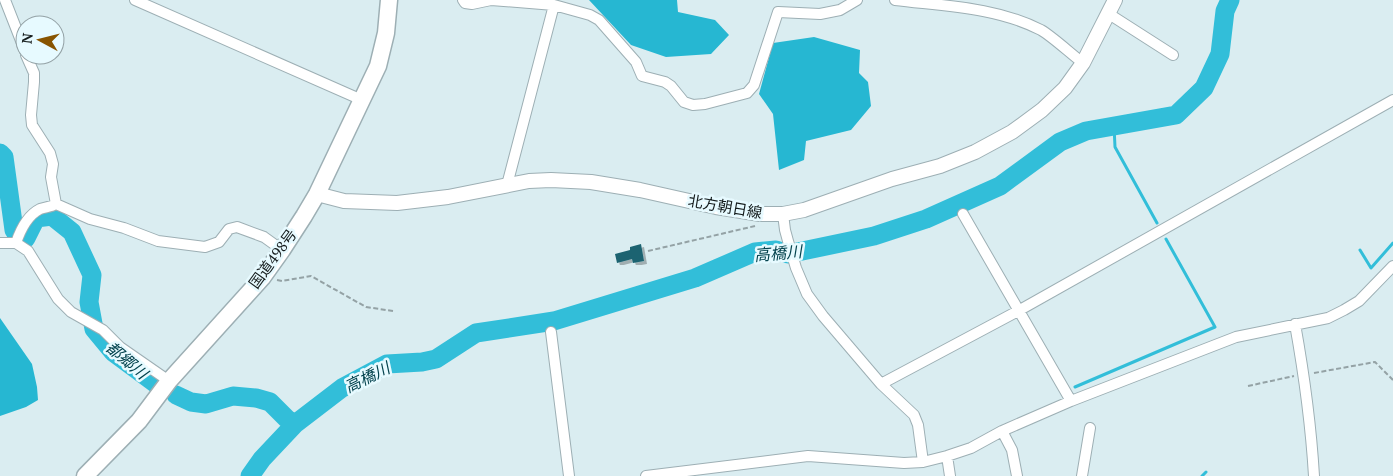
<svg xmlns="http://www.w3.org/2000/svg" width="1393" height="476" viewBox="0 0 1393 476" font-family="'PT Serif','Noto Sans JP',serif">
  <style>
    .forest { fill: #26b7d2 }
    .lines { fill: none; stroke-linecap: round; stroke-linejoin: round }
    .stream { stroke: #32bed9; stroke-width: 3 }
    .river { stroke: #32bed9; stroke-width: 19 }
    .building { fill: #1b6371; filter: url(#shadow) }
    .minor-casing { stroke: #9dafb4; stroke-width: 12 }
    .secondary-casing { stroke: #9dafb4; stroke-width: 16 }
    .trunk-casing { stroke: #9dafb4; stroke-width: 19 }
    .path { stroke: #94a2a5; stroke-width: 2; stroke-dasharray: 5 2.5; stroke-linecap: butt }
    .minor { stroke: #fff; stroke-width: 10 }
    .secondary { stroke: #fff; stroke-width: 14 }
    .trunk { stroke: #fff; stroke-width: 16 }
    .labels { text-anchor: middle; stroke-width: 5; stroke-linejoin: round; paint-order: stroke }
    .street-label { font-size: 15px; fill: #151c1d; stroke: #e7faff }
    .water-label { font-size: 16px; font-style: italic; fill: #03424d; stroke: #e7faff }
  </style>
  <defs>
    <filter id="shadow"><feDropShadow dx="3" dy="3" stdDeviation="0" flood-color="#0004"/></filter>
  </defs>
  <rect width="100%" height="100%" fill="#daedf1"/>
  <!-- forest -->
  <path class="forest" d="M 589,0 L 677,0 L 678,12 L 715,20 L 729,35 L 711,54 L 666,57 L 631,45 Z
    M 814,37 L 860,50 L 859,73 L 868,82 L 871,106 L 851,130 L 806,141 L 804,160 L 779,170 L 773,114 L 759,94 L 773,43 Z
    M 0,318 L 32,364 L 37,387 L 38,400 L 26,407 L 0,416 Z"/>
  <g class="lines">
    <!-- stream -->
    <path class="stream" d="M 1114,126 L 1115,147 L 1157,223
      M 1360,250 L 1371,268 L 1393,243
      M 1075,387 L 1215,327 L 1166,239
      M 1202,476 L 1206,472"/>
    <!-- river -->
    <path class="river" d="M 0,153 L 4,157 L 14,230 L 19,238 L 26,238 L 36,218 L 52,216 L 72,232 L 92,275 L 89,302 L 94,329 L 113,352 L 155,383
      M 176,395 L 191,402 L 206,404 L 233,396 L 256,398 L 270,402 L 287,419 L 295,424
      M 250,476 L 262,459 L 295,424 L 342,388 L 387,364 L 422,362 L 436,359 L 476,333 L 554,321 L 695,278 L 755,252 L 776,250 L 788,254 L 874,236 L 926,219 L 1000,186 L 1060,142 L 1086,131 L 1176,115 L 1204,88 L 1220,54 L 1225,11 L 1230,0"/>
  </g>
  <!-- building -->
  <path class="building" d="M 641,244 L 644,261 L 633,263 L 632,259 L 617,263 L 615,254 L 630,250 L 630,247 Z"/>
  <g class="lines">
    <!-- minor casing -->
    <g class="minor-casing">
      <path id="minor" d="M 5,0 L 25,51
        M 135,0 L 362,100
        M 463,0 L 465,3 L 472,4 L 491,0 L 554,5 L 590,15 L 599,20 L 636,62 L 642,76 L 665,82 L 671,86 L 684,102 L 693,105 L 705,104 L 747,93 L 754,85 L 778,12 L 820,14 L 840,10 L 857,0
        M 895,0 C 944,6 996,7 1041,30 C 1053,37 1071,54 1083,63
        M 1109,14 L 1173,55
        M 507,185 L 554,5
        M 56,204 L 90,219 L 124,228 L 158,241 L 205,247 L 219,242 L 229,229 L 237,227 L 264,237 L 282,250
        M 783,214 L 785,230 L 788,241 L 796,268 L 807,294 L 823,316 L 881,384 L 914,415 L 918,425 L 923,462
        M 963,214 L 1071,401
        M 0,243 L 16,243 L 28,251 L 58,299 L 71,312 L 103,330 L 120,347 L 169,381
        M 16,243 C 20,231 28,215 40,209 C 46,207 51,207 56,204 L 51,177 L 53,164 L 50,153 L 32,125 L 31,115 L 34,82 L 34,73 L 26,55
        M 1295,324 C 1304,374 1311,425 1314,476
        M 551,332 L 569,476
        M 881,384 L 1018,311 L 1393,100
        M 1002,431 L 1012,450 L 1017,476
        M 947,456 L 950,476
        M 646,476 L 808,456 L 904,463 L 923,462 L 947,456 L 971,448 L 1002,431 L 1071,401 L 1236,337 L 1328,318 L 1344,310 L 1359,301 L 1393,266
        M 1082,476 L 1090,428"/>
    </g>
    <!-- secondary casing -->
    <g class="secondary-casing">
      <path id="secondary" d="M 317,194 L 344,201 L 397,203 L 448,197 L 529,181 L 551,180 L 591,182 L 640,190 L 716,207 L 760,214 L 783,214 L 804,210 L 892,179 L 940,166 L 975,152 L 1012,132 L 1042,110 L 1065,88 L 1083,63 L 1115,0"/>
    </g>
    <!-- trunk casing -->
    <g class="trunk-casing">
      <path id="trunk" d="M 85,476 L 139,421 L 169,381 L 262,278 L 282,250 L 304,216 L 317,194 L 378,66 L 386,33 L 389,0"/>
    </g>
    <!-- path -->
    <path class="path" d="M 648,251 L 755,226
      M 277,280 L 282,281 L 311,276 L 366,307 L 393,311
      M 1314,373 L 1375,362 L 1393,380
      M 1248,386 L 1294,376"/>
    <!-- minor -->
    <use href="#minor" class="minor"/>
    <!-- secondary -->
    <use href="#secondary" class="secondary"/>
    <!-- trunk -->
    <use href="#trunk" class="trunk"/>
  </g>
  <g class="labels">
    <!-- street labels -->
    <g class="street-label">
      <text transform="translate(725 207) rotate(10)" y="5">北方朝日線</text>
      <text transform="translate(273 259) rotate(-54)" y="5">国道498号</text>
    </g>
    <!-- water labels -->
    <g class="water-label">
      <text transform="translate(778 253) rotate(-5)" y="6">高橋川</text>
      <text transform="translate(127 360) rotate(40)" y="6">都郷川</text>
      <text transform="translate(367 377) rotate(-26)" y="6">高橋川</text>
    </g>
  </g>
  <!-- north arrow -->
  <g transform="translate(40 40) rotate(277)"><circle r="24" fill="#e7faff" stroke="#93a1a5"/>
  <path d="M0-4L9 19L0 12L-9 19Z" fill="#885400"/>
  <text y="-8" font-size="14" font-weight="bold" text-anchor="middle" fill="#151c1d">N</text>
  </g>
</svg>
